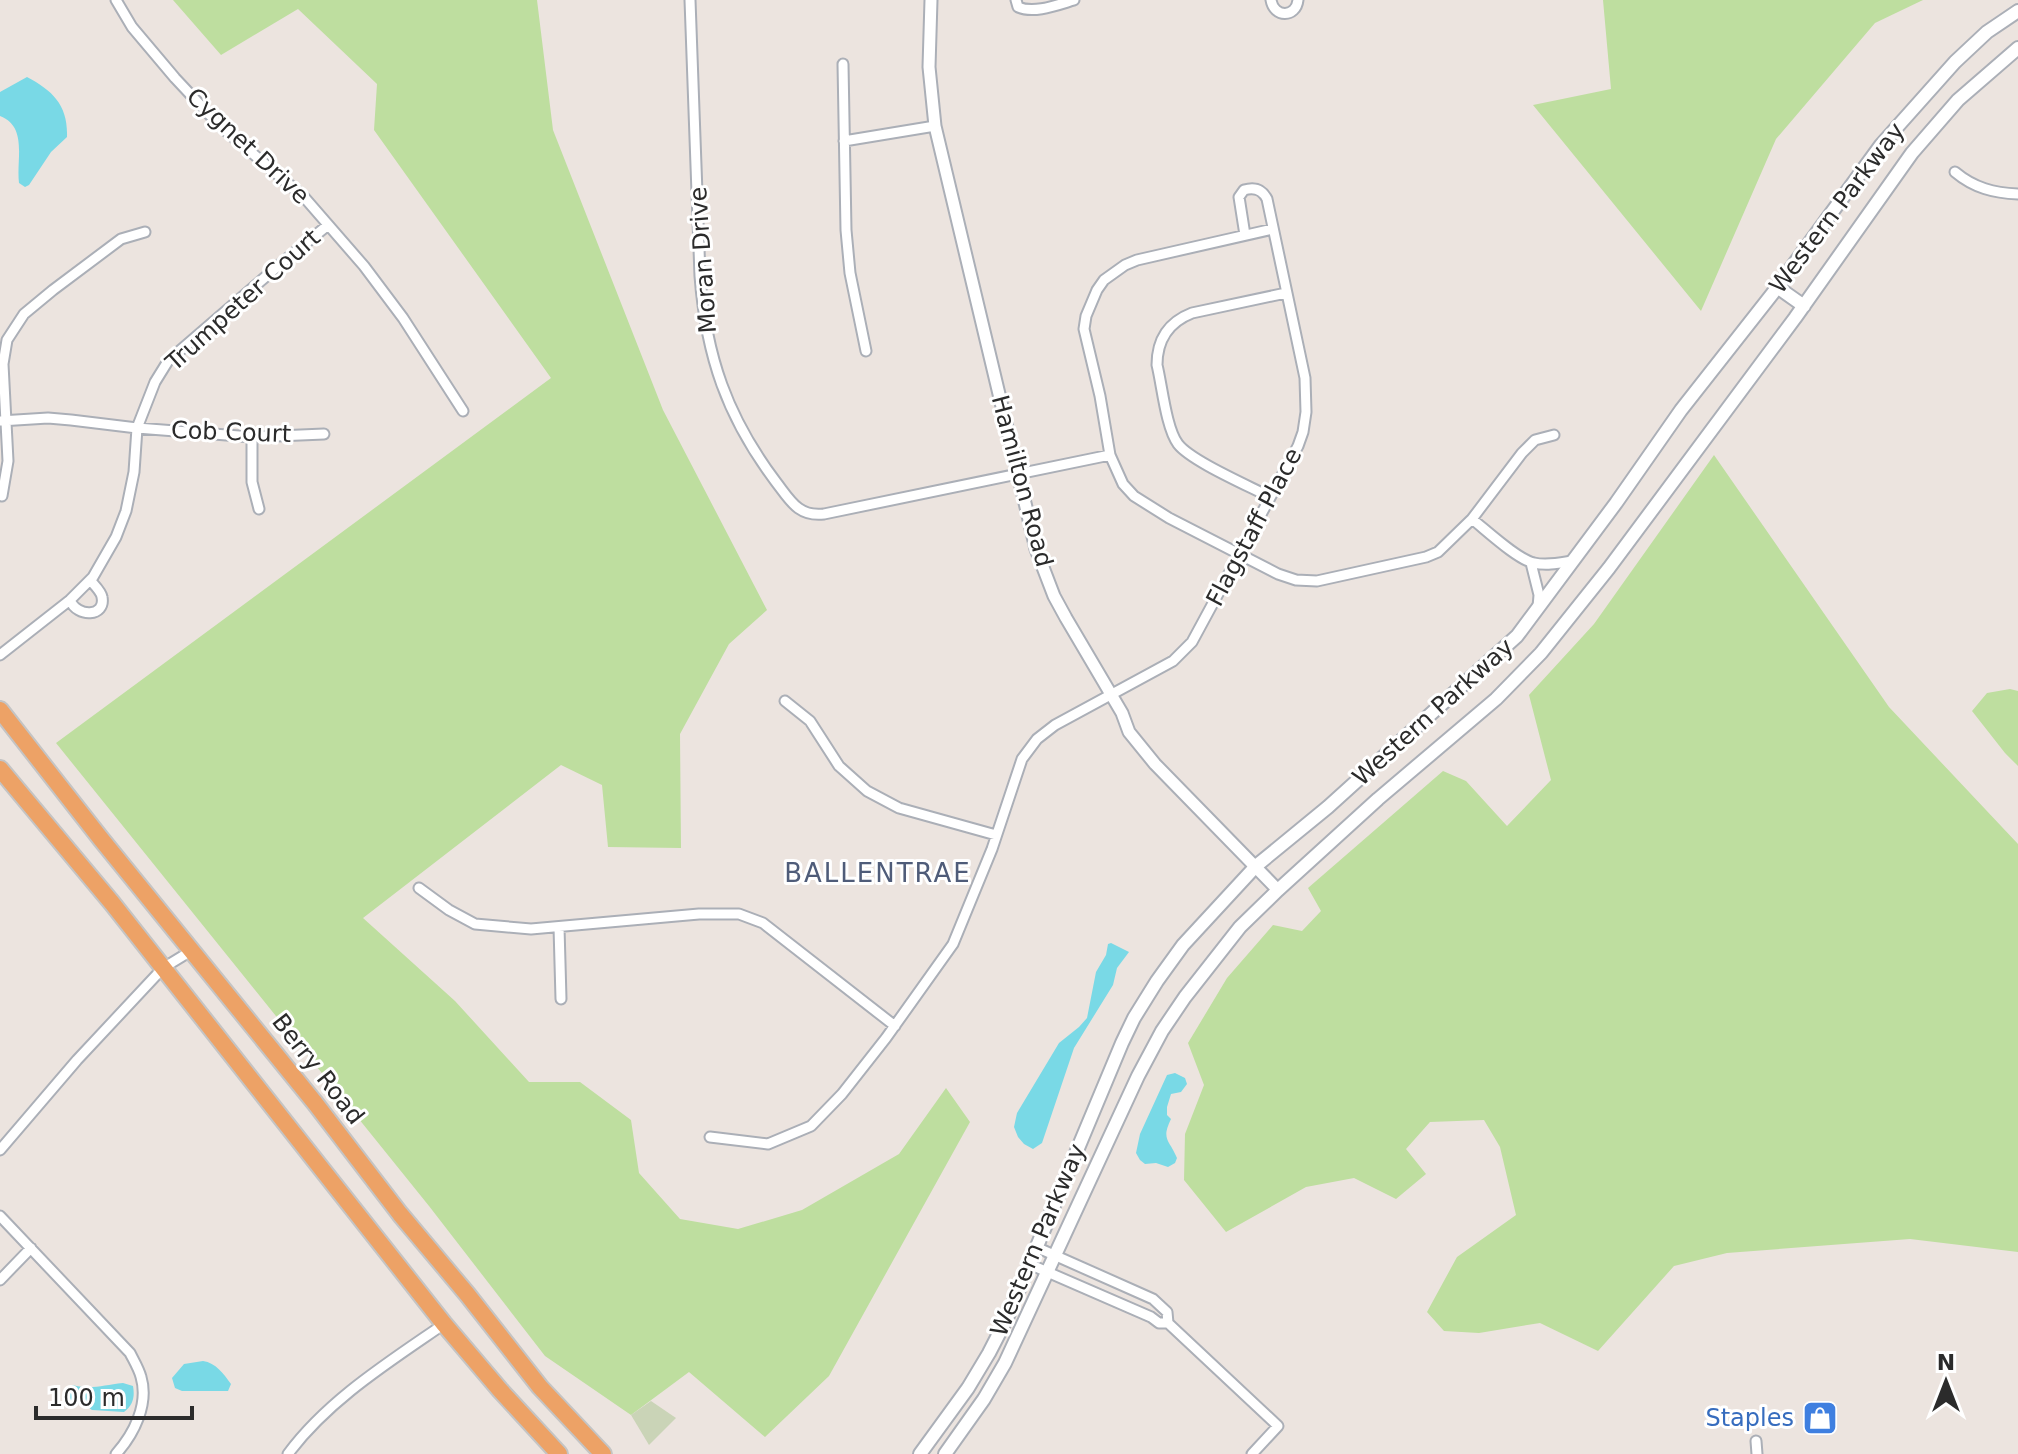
<svg xmlns="http://www.w3.org/2000/svg" width="2018" height="1454" viewBox="0 0 2018 1454" font-family="'DejaVu Sans',sans-serif">
  <style>
    .green { fill: #bede9f }
    .cemetery { fill: #cad4b7 }
    .water { fill: #79d9e6 }
    .lines { fill: none; stroke-linecap: round; stroke-linejoin: round }
    .minor-casing { stroke: #abafb7; stroke-width: 13 }
    .tertiary-casing { stroke: #abafb7; stroke-width: 15 }
    .secondary-casing { stroke: #abafb7; stroke-width: 16 }
    .trunk-casing { stroke: #c4c4c4; stroke-width: 20 }
    .minor { stroke: #fff; stroke-width: 9 }
    .tertiary { stroke: #fff; stroke-width: 11 }
    .secondary { stroke: #fff; stroke-width: 12 }
    .trunk { stroke: #eda266; stroke-width: 16 }
    .labels { text-anchor: middle; stroke-width: 6; stroke-linejoin: round; paint-order: stroke }
    .street-label { font-size: 24px; fill: #2b2b2b; stroke: #fff }
    .shop-label { font-size: 24px; fill: #366cbe; stroke: #fff; text-anchor: end }
    .neighbourhood-label { font-size: 26px; letter-spacing: 2px; fill: #4f5c79; stroke: #fff }
  </style>
  <rect width="100%" height="100%" fill="#ece4df"/>
  <!-- green -->
  <path class="green" d="M 173,0 L 537,0 L 553,130 L 663,410 L 767,610 L 729,644 L 680,734 L 681,848 L 608,847 L 602,785 L 561,765 L 363,918 L 455,1001 L 529,1082 L 580,1082 L 631,1120 L 639,1173 L 680,1219 L 738,1229 L 802,1210 L 899,1154 L 946,1088 L 970,1122 L 829,1376 L 765,1437 L 689,1372 L 631,1415 L 545,1356 L 429,1206 L 56,743 L 551,378 L 374,130 L 377,84 L 298,9 L 221,55 Z
    M 1603,0 L 1923,0 L 1875,23 L 1776,139 L 1701,311 L 1533,105 L 1611,89 Z
    M 1714,455 L 1889,707 L 2018,844 L 2018,1252 L 1910,1239 L 1727,1253 L 1674,1266 L 1598,1351 L 1540,1323 L 1479,1333 L 1444,1331 L 1427,1312 L 1457,1257 L 1516,1215 L 1500,1147 L 1484,1120 L 1430,1122 L 1406,1149 L 1426,1174 L 1396,1199 L 1354,1178 L 1306,1187 L 1226,1232 L 1184,1180 L 1185,1134 L 1204,1085 L 1188,1043 L 1227,978 L 1273,925 L 1302,931 L 1321,911 L 1308,888 L 1443,771 L 1466,781 L 1507,826 L 1551,780 L 1529,695 L 1594,624 Z
    M 2010,689 L 2018,691 L 2018,766 L 2005,753 L 1972,711 L 1987,693 Z"/>
  <!-- cemetery -->
  <path class="cemetery" d="M 651,1401 L 676,1418 L 649,1445 L 631,1415 Z"/>
  <!-- water -->
  <path class="water" d="M 27,77 C 53,91 68,105 67,137 L 51,152 L 29,185 L 25,187 L 19,183 C 16,159 28,127 0,116 L 0,92 Z
    M 1111,943 L 1129,952 L 1117,968 L 1113,985 L 1074,1048 L 1042,1143 L 1033,1149 L 1024,1144 L 1018,1137 L 1014,1127 L 1017,1113 L 1059,1043 L 1079,1027 L 1087,1018 L 1096,972 L 1106,955 L 1108,944 Z
    M 1175,1073 L 1185,1078 L 1187,1084 L 1181,1092 L 1171,1094 L 1167,1107 L 1167,1115 L 1171,1119 C 1161,1140 1169,1139 1177,1158 L 1175,1163 L 1168,1167 L 1156,1163 L 1145,1164 L 1140,1160 L 1136,1153 L 1140,1134 L 1167,1075 Z
    M 203,1361 C 216,1363 223,1373 231,1384 L 228,1391 L 182,1391 L 175,1388 L 172,1378 L 184,1364 Z
    M 123,1383 L 133,1386 C 135,1397 133,1405 124,1412 L 92,1410 L 85,1405 L 72,1403 L 68,1393 L 72,1385 C 92,1390 103,1385 123,1383 Z"/>
  <g class="lines">
    <!-- minor casing -->
    <g class="minor-casing">
      <path id="minor" d="M 116,0 L 132,27 L 175,78 L 219,125 L 304,197 L 364,266 L 403,318 L 463,411
        M 690,0 L 700,276 C 706,356 727,417 776,482 C 790,500 798,517 824,514 L 1110,455
        M 1016,0 L 1018,7 C 1034,14 1057,5 1074,0
        M 1271,0 C 1274,18 1296,18 1298,0
        M 843,64 L 846,230 L 850,273 L 866,351
        M 844,141 L 935,126
        M 1955,172 C 1974,188 1994,193 2018,194
        M 1273,229 L 1137,260 L 1125,265 L 1104,280 L 1097,290 L 1086,316 L 1084,329 L 1100,396 L 1110,455 L 1123,484 L 1134,496 L 1169,518 L 1278,574 L 1296,580 L 1317,581 L 1426,557 L 1438,552 L 1472,519 L 1522,453 L 1535,440 L 1554,435
        M 0,421 L 48,418 L 71,420 L 137,428 L 252,437 L 324,434
        M 252,437 L 252,482 L 259,509
        M 2,496 L 8,461 L 3,364 L 7,340 L 24,314 L 53,290 L 121,239 L 145,232
        M 1270,497 C 1249,486 1191,461 1178,444 C 1166,428 1162,385 1157,365 C 1157,339 1169,322 1192,313 L 1286,293
        M 1472,519 C 1486,530 1518,560 1534,563 C 1547,566 1560,563 1572,561
        M 1531,563 L 1539,595 L 1538,607
        M 70,600 C 77,618 106,617 102,597 C 101,591 94,585 90,580
        M 0,655 L 70,600 L 93,577 L 116,537 L 126,511 L 134,472 L 137,428 L 155,382 L 168,361 L 278,266 L 328,225
        M 785,701 L 810,721 L 839,766 L 867,791 L 899,808 L 996,835
        M 419,888 L 449,910 L 475,924 L 531,929 L 699,914 L 739,914 L 763,923 L 895,1026
        M 559,927 L 561,999
        M 710,1137 L 768,1144 L 811,1126 L 842,1094 L 886,1038 L 953,944 L 992,849 L 1022,759 L 1037,739 L 1055,725 L 1173,661 L 1192,642 L 1298,446 L 1303,432 L 1306,412 L 1305,378 L 1267,199 C 1262,189 1254,187 1244,190 L 1239,197 L 1245,235
        M 0,1150 L 77,1060 L 163,968 L 191,951
        M 0,1216 L 130,1353 C 134,1361 139,1369 141,1377 C 149,1404 134,1434 116,1454
        M 1036,1247 L 1153,1299 L 1167,1312 L 1168,1323
        M 1029,1264 L 1151,1317 L 1159,1323 L 1168,1323 L 1278,1426 L 1252,1454
        M 0,1280 L 31,1248
        M 1756,1441 L 1757,1454
        M 288,1454 C 328,1400 389,1362 444,1324"/>
    </g>
    <!-- tertiary casing -->
    <g class="tertiary-casing">
      <path id="tertiary" d="M 931,0 L 929,67 L 935,126 L 1036,549 L 1054,596 L 1066,618 L 1122,713 L 1129,732 L 1155,764 L 1278,890"/>
    </g>
    <!-- secondary casing -->
    <g class="secondary-casing">
      <path id="secondary" d="M 1777,287 L 1804,306
        M 920,1454 L 968,1388 L 989,1353 L 1007,1318 L 1122,1043 L 1134,1018 L 1157,981 L 1183,945 L 1256,866 L 1328,807 L 1517,636 L 1616,503 L 1681,410 L 1773,293 L 1881,145 L 1955,62 L 1987,32 L 2018,11
        M 945,1454 L 984,1399 L 1005,1363 L 1138,1076 L 1162,1031 L 1185,997 L 1240,927 L 1278,890 L 1378,799 L 1496,699 L 1541,653 L 1609,568 L 1795,318 L 1912,153 L 1958,100 L 2018,48"/>
    </g>
    <!-- trunk casing -->
    <g class="trunk-casing">
      <path id="trunk" d="M 0,710 L 101,839 L 315,1103 L 400,1214 L 467,1294 L 540,1387 L 603,1454
        M 0,769 L 112,903 L 444,1324 L 500,1390 L 559,1454"/>
    </g>
    <!-- minor -->
    <use href="#minor" class="minor"/>
    <!-- tertiary -->
    <use href="#tertiary" class="tertiary"/>
    <!-- secondary -->
    <use href="#secondary" class="secondary"/>
    <!-- trunk -->
    <use href="#trunk" class="trunk"/>
  </g>
  <!-- icons -->
  <defs>
    <g id="shop-square" transform="scale(1.8)"><rect x="-9" y="-9" width="18" height="18" rx="4" fill="#3f7fe0" stroke="#fff"/><path d="M-5-2.5h2.3a2.7 3.5 0 0 1 5.4 0H5L5.5 6h-11ZM-1.5-2.5h3a1.5 2.3 0 0 0-3 0Z" fill="#fff"/></g>
  </defs>
  <g fill-rule="evenodd">
    <use href="#shop-square" x="1820" y="1418"/>
  </g>
  <g class="labels">
    <!-- street labels -->
    <g class="street-label">
      <text transform="translate(248 146) rotate(43)" y="8">Cygnet Drive</text>
      <text transform="translate(1837 208) rotate(-53)" y="8">Western Parkway</text>
      <text transform="translate(703 260) rotate(-94)" y="8">Moran Drive</text>
      <text transform="translate(243 300) rotate(-42)" y="8">Trumpeter Court</text>
      <text transform="translate(231 432) rotate(2)" y="8">Cob Court</text>
      <text transform="translate(1022 481) rotate(75)" y="8">Hamilton Road</text>
      <text transform="translate(1254 527) rotate(-62)" y="8">Flagstaff Place</text>
      <text transform="translate(1433 712) rotate(-42)" y="8">Western Parkway</text>
      <text transform="translate(318 1069) rotate(52)" y="8">Berry Road</text>
      <text transform="translate(1038 1240) rotate(-67)" y="8">Western Parkway</text>
    </g>
    <!-- shop labels -->
    <g class="shop-label">
      <text x="1794" y="1426">Staples</text>
    </g>
    <!-- neighbourhood labels -->
    <g class="neighbourhood-label">
      <text x="878" y="882">BALLENTRAE</text>
    </g>
  </g>
  <!-- north arrow -->
  <g transform="translate(1946 1382)" stroke="#ffffff" stroke-width="6" paint-order="stroke">
  <path d="M0-6L14 30L0 20L-14 30Z" fill="#2b2b2b"/>
  <text y="-12" font-size="22" font-weight="bold" text-anchor="middle" fill="#2b2b2b">N</text>
  </g>
  <!-- scale -->
  <path d="M36 1406v12h156v-12" fill="none" stroke="#2b2b2b" stroke-width="4"/>
  <text x="48" y="1406" font-size="24" fill="#2b2b2b" stroke="#ffffff" stroke-width="6" paint-order="stroke">100 m</text>
</svg>
